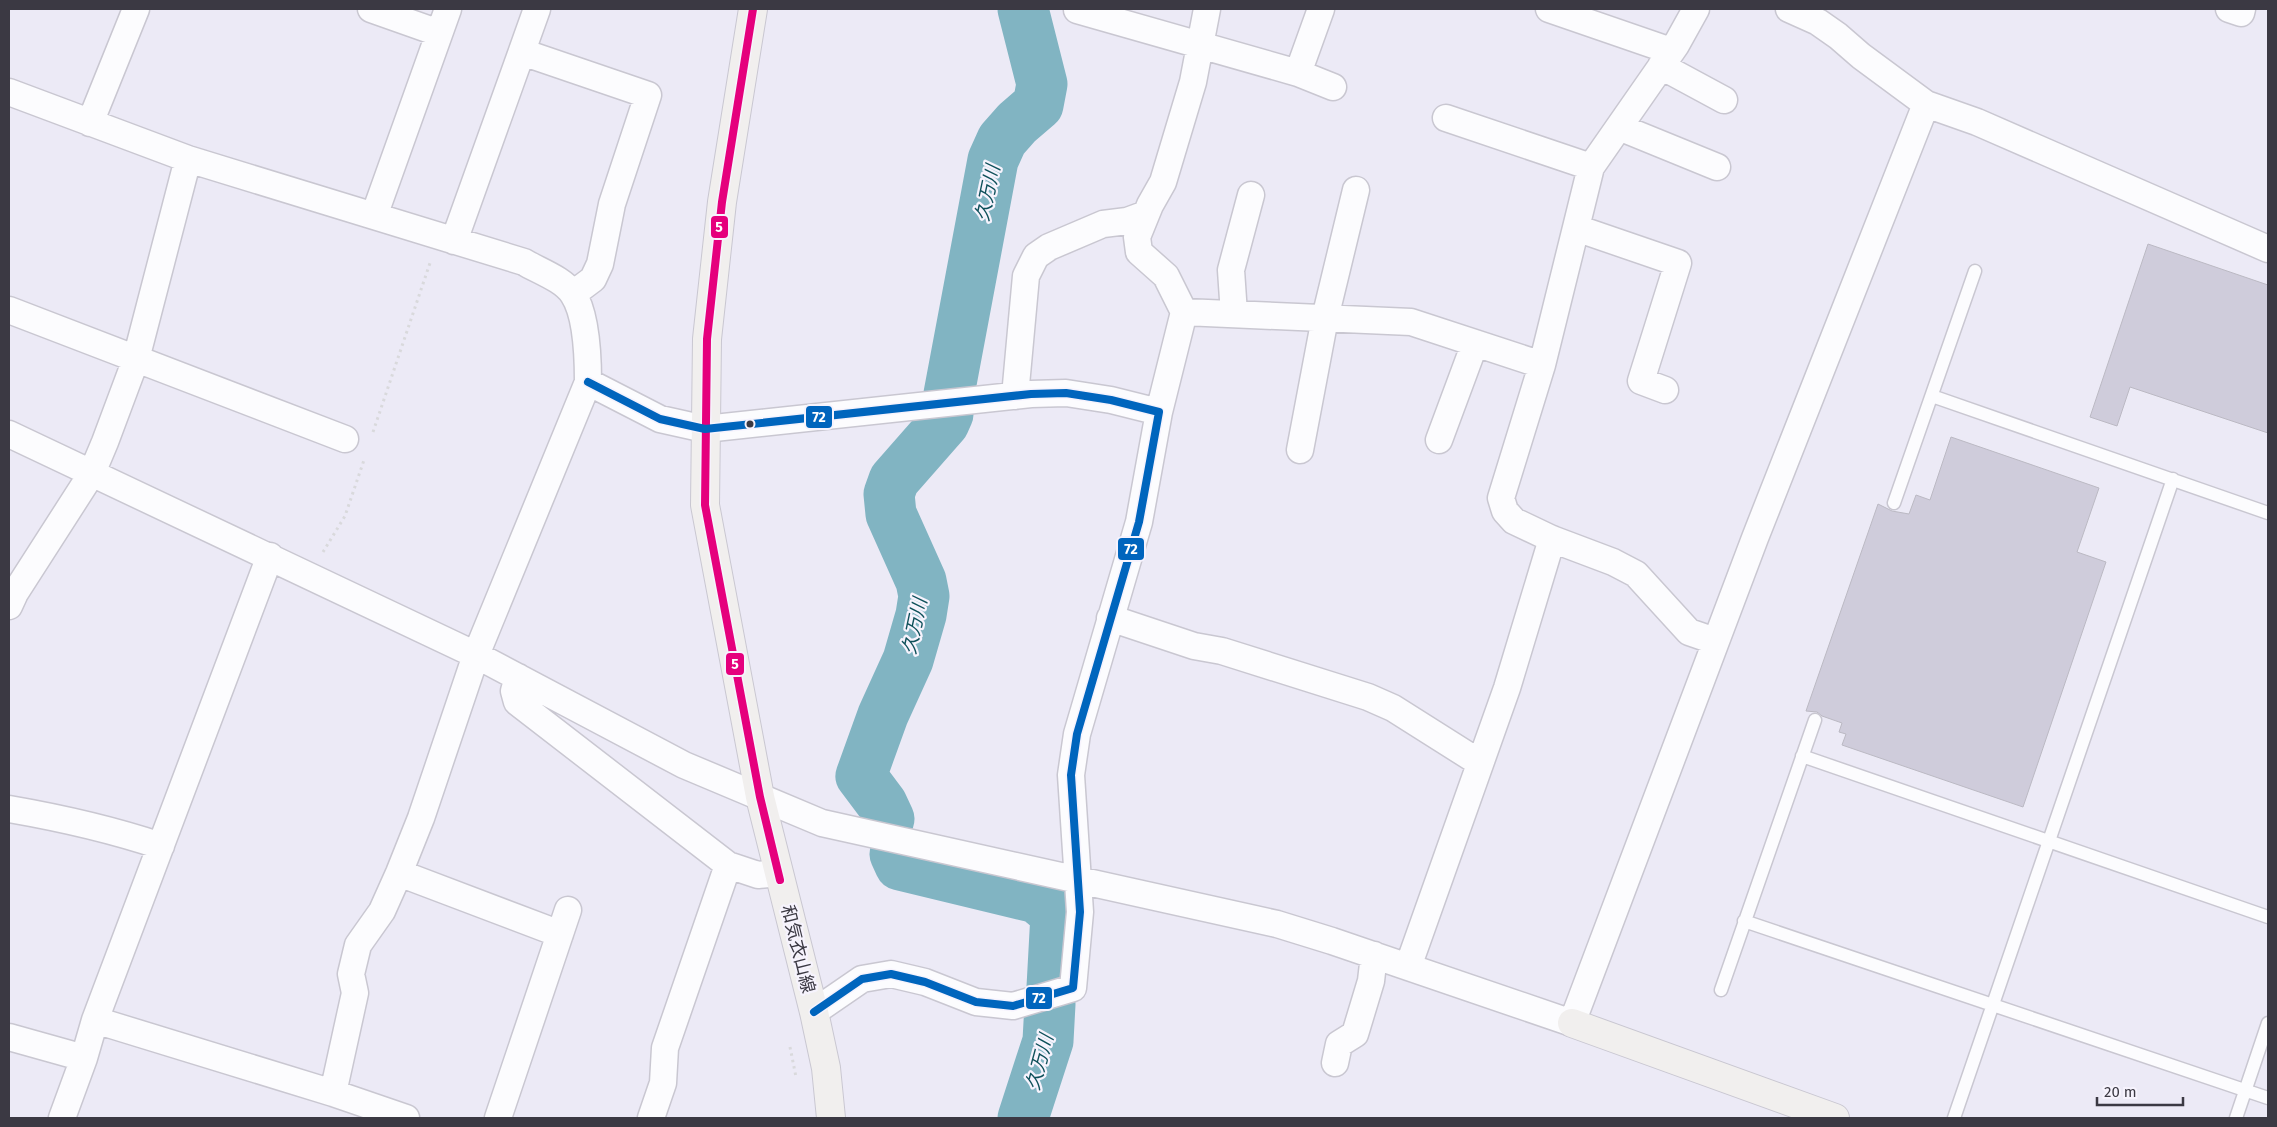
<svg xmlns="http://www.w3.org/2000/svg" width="2277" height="1127" viewBox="0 0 2277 1127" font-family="'Fira Sans','Noto Sans JP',sans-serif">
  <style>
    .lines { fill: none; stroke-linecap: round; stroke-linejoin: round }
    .river { stroke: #81b4c2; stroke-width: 51 }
    .building { fill: #cfccdb; stroke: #bbb9c3 }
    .lane-casing { stroke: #c9c7d1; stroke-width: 15 }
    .street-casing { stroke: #c9c7d1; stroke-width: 29 }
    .secondary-casing { stroke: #c9c7d1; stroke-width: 30 }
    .path { stroke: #d9d9dc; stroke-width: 3; stroke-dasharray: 2.5 4; stroke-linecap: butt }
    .lane { stroke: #fcfcfe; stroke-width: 12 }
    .street { stroke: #fcfcfe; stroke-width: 26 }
    .secondary { stroke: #f1efee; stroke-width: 28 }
    .bus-1-casing { stroke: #f6f3fd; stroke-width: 11 }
    .bus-2-casing { stroke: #f6f3fd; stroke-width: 11 }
    .bus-1 { stroke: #e5007d; stroke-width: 8 }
    .bus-2 { stroke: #0065bd; stroke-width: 8 }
    .bus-dot { fill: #3b3943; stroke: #f6f3fd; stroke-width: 2 }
    .labels { text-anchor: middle; stroke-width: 4.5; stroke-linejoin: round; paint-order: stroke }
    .street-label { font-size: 18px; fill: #3b3943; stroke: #f6f3fd }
    .water-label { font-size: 19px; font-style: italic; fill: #0e505a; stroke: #f6f3fd }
    .line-badge { stroke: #f6f3fd; stroke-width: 2 }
    .badge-label { font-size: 14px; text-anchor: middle; font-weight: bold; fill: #fff }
  </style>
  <rect width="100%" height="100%" fill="#eceaf6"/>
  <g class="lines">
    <!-- river -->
    <path class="river" d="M 949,394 L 993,160 L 1002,140 L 1017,123 L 1038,105 L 1042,84 L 1023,9
      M 889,819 L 882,804 L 861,776 L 883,715 L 908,660 L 921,615 L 924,596 L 921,581 L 891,514 L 889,494 L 894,480 L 944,423 L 948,414
      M 895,854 L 900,865 L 1037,898 L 1056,914 L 1052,987
      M 1023,1118 L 1048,1041 L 1050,1004"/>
  </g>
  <!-- building -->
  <path class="building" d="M 2148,244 L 2268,285 L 2268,433 L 2130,387 L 2117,426 L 2090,417 Z
    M 1951,437 L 2099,488 L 2077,552 L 2106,562 L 2023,807 L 1842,745 L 1846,734 L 1839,732 L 1842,723 L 1822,716 L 1817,712 L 1806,711 L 1878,504 L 1892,511 L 1909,514 L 1916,495 L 1930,500 Z"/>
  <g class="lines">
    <!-- lane casing -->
    <g class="lane-casing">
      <path id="lane" d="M 1932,396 L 2268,513
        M 1894,503 L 1975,271
        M 1802,756 L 2268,917
        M 1744,921 L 2268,1098
        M 1721,990 L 1815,720
        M 1954,1118 L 2173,479
        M 2236,1118 L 2268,1023"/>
    </g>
    <!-- street casing -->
    <g class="street-casing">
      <path id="street" d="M 371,9 L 439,33
        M 1549,9 L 1671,51
        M 1789,9 L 1818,22 L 1838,36 L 1861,56 L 1926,104
        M 2229,9 L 2241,13 L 2242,9
        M 1077,10 L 1298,73 L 1333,87
        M 522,52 L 648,95 L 612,204 L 600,264 L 593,279 L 573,294
        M 1661,66 L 1724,100
        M 1298,73 L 1321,9
        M 9,92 L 188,159 L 524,262 C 539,271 563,279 573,294 C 587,315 588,358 588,382 L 476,655 L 421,818 L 399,873 L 382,911 L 358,945 L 351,974 L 355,993 L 333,1093
        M 1446,118 L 1591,167
        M 90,123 L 136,9
        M 1619,127 L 1717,167
        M 374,216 L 448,9
        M 1576,228 L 1678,263 L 1641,381 L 1665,390
        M 454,241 L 537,9
        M 9,310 L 345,439
        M 1184,312 L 1166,276 L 1139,252 L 1137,237 L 1150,205 L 1163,182 L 1193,82 L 1207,9
        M 1234,314 L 1231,270 L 1251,195
        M 1542,365 L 1501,498 L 1505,511 L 1514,521 L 1552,539 L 1613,562 L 1636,574 L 1689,632 L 1715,641
        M 588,382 L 660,419 L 705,429 L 1031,394 L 1066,393 L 1111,400 L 1159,412 L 1139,522 L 1077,734 L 1071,775 L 1080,912 L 1073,988 L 1013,1006 L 976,1002 L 925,982 L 891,974 L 862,979 L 814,1012
        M 1015,396 L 1026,276 L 1036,256 L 1049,247 L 1103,224 L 1127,221 L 1146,214
        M 1159,412 L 1184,312 L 1411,322 L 1542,365 L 1591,167 L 1676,45 L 1696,9
        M 9,434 L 476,655 L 684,765 L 822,823 L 1277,924 L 1332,941 L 1572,1023 L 1755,538 L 1926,104 L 1977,122 L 2268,249
        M 1439,440 L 1475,343
        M 1300,450 L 1325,318 L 1356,190
        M 9,606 L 15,593 L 92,473 L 105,442 L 136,359 L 188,159
        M 1110,618 L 1194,646 L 1222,651 L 1368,697 L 1393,708 L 1480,763
        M 518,677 L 514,691 L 517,702 L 728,865 L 758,875 L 779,873
        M 9,809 C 61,818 110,829 161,846
        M 399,873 L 560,934
        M 1408,967 L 1507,688 L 1552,539
        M 95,1020 L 333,1093 L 406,1118
        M 9,1037 L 84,1058
        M 1335,1063 L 1339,1044 L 1355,1034 L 1371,981 L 1374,955
        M 62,1118 L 84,1058 L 95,1020 L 270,556
        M 498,1118 L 568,910
        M 651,1118 L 663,1083 L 665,1048 L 728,865"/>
    </g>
    <!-- secondary casing -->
    <g class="secondary-casing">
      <path id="secondary" d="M 753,9 L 722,202 L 707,339 L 705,505 L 760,797 L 814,1012 L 826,1068 L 831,1118
        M 1572,1023 L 1835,1118"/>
    </g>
    <!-- path -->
    <path class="path" d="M 373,432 L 430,263
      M 323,552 L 345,516 L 364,460
      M 790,1047 L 796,1077"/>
    <!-- lane -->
    <use href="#lane" class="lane"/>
    <!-- street -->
    <use href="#street" class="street"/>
    <!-- secondary -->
    <use href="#secondary" class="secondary"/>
    <!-- bus-1 casing -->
    <g class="bus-1-casing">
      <path id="bus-1" d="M 753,9 L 722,202 L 707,339 L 705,505 L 760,797 L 780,880"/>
    </g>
    <!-- bus-2 casing -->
    <g class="bus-2-casing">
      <path id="bus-2" d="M 588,382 L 660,419 L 705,429 L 1031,394 L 1066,393 L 1111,400 L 1159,412 L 1139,522 L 1077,734 L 1071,775 L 1080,912 L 1073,988 L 1013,1006 L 976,1002 L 925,982 L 891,974 L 862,979 L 814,1012"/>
    </g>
    <!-- bus-1 -->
    <use href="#bus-1" class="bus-1"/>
    <!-- bus-2 -->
    <use href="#bus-2" class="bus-2"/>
  </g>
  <!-- markers -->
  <circle class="bus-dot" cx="750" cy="424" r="4.5"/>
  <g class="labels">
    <!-- street labels -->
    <g class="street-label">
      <text transform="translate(798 949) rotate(76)" y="6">和気衣山線</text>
    </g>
    <!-- water labels -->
    <g class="water-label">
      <text transform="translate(987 193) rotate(-78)" y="7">久万川</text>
      <text transform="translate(914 626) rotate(-78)" y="7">久万川</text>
      <text transform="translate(1039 1062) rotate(-75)" y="7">久万川</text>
    </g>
  </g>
  <g class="line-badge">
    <rect x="710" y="215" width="19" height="24" rx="5" fill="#e5007d"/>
    <rect x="805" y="405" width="28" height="24" rx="5" fill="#0065bd"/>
    <rect x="1117" y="537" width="28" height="24" rx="5" fill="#0065bd"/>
    <rect x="725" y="652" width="20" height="24" rx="5" fill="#e5007d"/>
    <rect x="1025" y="986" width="28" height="24" rx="5" fill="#0065bd"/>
  </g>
  <g class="badge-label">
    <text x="719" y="232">5</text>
    <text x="819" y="422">72</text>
    <text x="1131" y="554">72</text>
    <text x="735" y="669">5</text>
    <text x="1039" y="1003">72</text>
  </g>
  <!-- border -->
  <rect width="2277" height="1127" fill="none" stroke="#3b3943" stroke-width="20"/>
  <!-- scale -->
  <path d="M2097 1097v8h86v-8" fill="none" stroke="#3b3943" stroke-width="2.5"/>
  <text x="2104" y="1097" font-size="15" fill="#3b3943" stroke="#f6f3fd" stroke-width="4" paint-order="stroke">20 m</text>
</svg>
